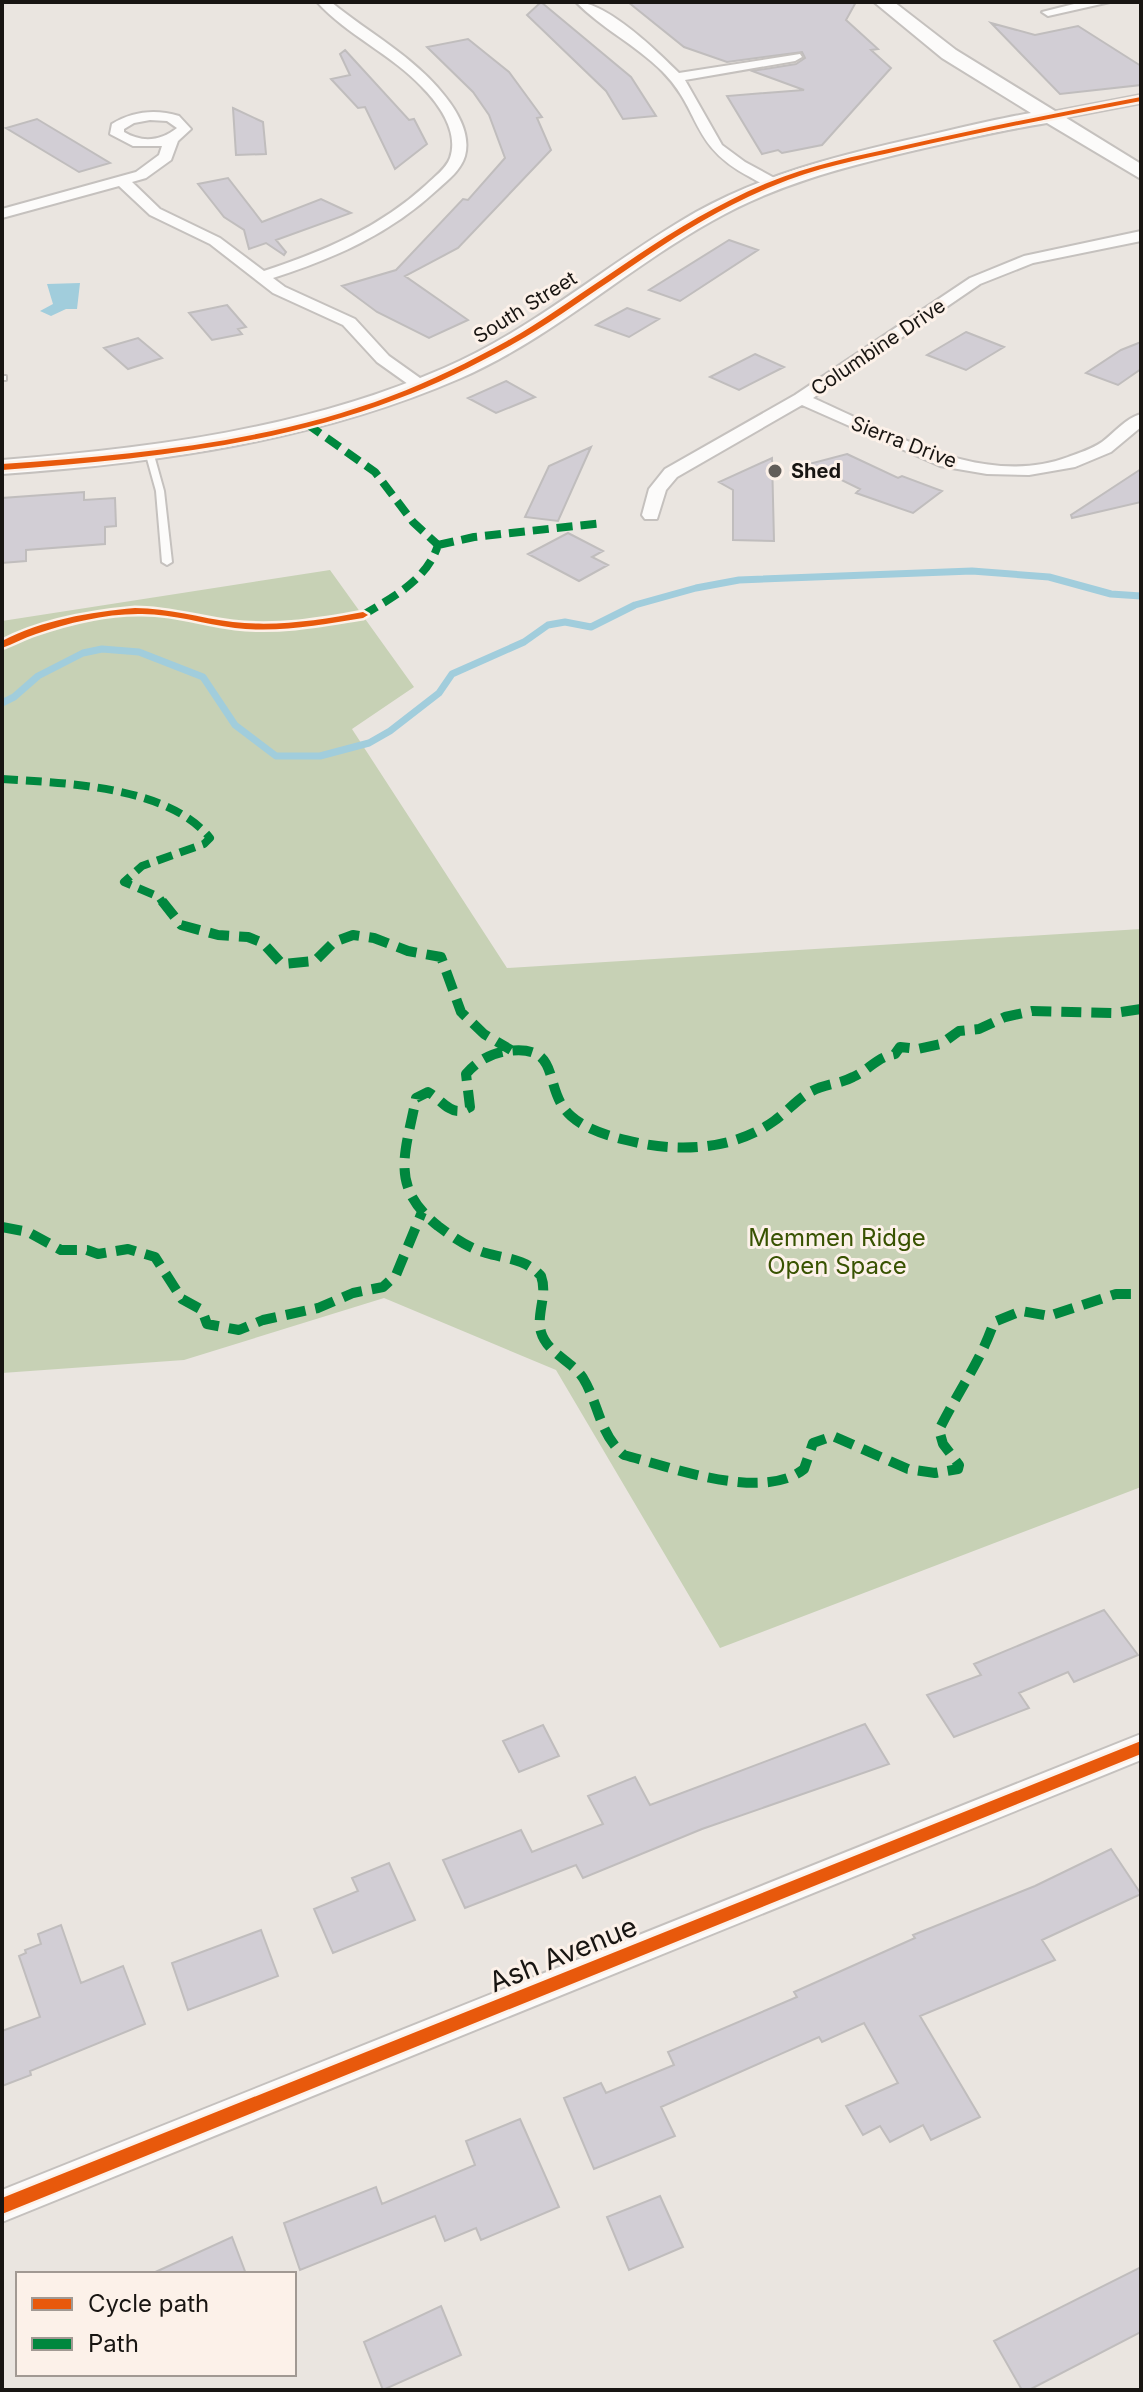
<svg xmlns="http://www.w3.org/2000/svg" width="1143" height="2392" viewBox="0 0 1143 2392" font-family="Inter,sans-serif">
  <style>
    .green { fill: #c7d1b5 }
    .water { fill: #a1cddc }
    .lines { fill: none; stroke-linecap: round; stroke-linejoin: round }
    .stream { stroke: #a1cddc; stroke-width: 7 }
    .building { fill: #d2ced5; stroke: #c0bdbd; stroke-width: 2 }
    .lane-casing { stroke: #c5c1be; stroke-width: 4 }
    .street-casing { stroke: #c5c1be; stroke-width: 4 }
    .secondary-casing { stroke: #c5c1be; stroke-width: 4 }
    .lane { fill: #fcfbfa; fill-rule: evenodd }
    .street { fill: #fcfbfa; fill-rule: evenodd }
    .secondary { fill: #fcfbfa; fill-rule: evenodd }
    .quiet-far1 { stroke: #00873e; stroke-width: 8; stroke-dasharray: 16 8; stroke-linecap: butt }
    .quiet { stroke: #00873e; stroke-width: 10; stroke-dasharray: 20 10; stroke-linecap: butt }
    .cycleway-casing { stroke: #fcf1e9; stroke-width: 5 }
    .cycleway { fill: #e8590c; fill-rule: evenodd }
    .poi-dot { fill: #625e5a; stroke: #fcf1e9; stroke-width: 3 }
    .labels { text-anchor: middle; stroke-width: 6; stroke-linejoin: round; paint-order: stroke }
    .far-street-label { font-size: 20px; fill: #181512; stroke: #fcf1e9 }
    .far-poi-label { font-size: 20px; font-weight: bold; fill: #181512; stroke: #fcf1e9; text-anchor: start }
    .park-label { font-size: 24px; fill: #385201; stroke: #fcf1e9 }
    .near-street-label { font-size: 28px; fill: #181512; stroke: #fcf1e9 }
  </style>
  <rect width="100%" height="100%" fill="#eae5e0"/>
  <!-- green -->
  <path class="green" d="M 330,570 L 414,687 L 352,729 L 507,968 L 1141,929 L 1141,1487 L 720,1648 L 556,1370 L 384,1298 L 184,1360 L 2,1373 L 2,621 Z"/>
  <!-- water -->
  <path class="water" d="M 80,283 L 77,309 L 66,309 L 51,316 L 40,311 L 53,304 L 47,284 Z"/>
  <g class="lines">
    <!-- stream -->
    <path class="stream" d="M 2,703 L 14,697 L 38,676 L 83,653 L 102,649 L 139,652 L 203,677 L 235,725 L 276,756 L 320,756 L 369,743 L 390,731 L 439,693 L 452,674 L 524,642 L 548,625 L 565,622 L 591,627 L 635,605 L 696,588 L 739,580 L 972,571 L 1049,577 L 1111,594 L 1141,596"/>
  </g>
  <!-- building -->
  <path class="building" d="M 541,2 L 631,77 L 656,116 L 623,119 L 606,91 L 527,15 Z
    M 628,2 L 856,2 L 846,20 L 878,49 L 871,50 L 891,68 L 822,145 L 782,153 L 778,150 L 762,154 L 727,96 L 804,90 L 752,71 L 796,64 L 805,58 L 802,52 L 727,62 L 684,47 Z
    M 991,23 L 1035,35 L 1078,26 L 1141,66 L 1141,85 L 1060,94 Z
    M 468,39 L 509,72 L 542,117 L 537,118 L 551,150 L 458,248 L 405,276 L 468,320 L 429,338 L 377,312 L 342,286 L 396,270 L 463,199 L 468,200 L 505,158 L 489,115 L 473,92 L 427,47 Z
    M 345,50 L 409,120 L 414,119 L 427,144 L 395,169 L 365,107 L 358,108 L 331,79 L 350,75 L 340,54 Z
    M 233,108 L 263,122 L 266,154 L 236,155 Z
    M 37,119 L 110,163 L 79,172 L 6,128 Z
    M 228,178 L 262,222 L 321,199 L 351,213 L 276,240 L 286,252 L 284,255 L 266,243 L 249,249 L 244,230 L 224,217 L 198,184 Z
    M 729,240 L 758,250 L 680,301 L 649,290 Z
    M 227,305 L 246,327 L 238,329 L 242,334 L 212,340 L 189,313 Z
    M 627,308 L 659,319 L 629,337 L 596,325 Z
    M 966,332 L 1004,347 L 966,370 L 927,355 Z
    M 138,338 L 162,358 L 128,369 L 104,348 Z
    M 1141,342 L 1141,369 L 1118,385 L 1086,373 L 1121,350 Z
    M 755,354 L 784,367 L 739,390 L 710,377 Z
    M 506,381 L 535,397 L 496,413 L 468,398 Z
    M 591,447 L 558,521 L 525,517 L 549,466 Z
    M 847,454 L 898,478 L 902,476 L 942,491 L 913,513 L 856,493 L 860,489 L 809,464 Z
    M 772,458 L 774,541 L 733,540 L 733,490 L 719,482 Z
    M 1141,469 L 1141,502 L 1072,518 L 1071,515 Z
    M 84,492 L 84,500 L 115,498 L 116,526 L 105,527 L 105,544 L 26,550 L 26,561 L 2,563 L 2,498 Z
    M 568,533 L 603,551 L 592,557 L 608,565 L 579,581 L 528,554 Z
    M 1104,1610 L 1138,1655 L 1074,1682 L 1068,1672 L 1019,1693 L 1029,1708 L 954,1737 L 927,1695 L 981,1675 L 974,1664 Z
    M 865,1724 L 889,1764 L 702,1829 L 583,1878 L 576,1865 L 465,1908 L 443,1860 L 521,1830 L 532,1852 L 603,1824 L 588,1796 L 635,1777 L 650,1805 Z
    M 543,1725 L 559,1756 L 519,1772 L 503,1741 Z
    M 1111,1849 L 1141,1894 L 1042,1940 L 1055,1960 L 920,2016 L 980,2117 L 931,2140 L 923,2125 L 890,2142 L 880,2126 L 863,2135 L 846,2106 L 898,2083 L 864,2023 L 822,2042 L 819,2037 L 661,2107 L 675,2136 L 594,2169 L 564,2098 L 601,2083 L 606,2093 L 674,2065 L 668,2052 L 797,1997 L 794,1992 L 915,1938 L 913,1935 L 1035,1886 Z
    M 389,1863 L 415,1920 L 333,1953 L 314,1909 L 358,1891 L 352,1878 Z
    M 61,1925 L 81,1983 L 123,1966 L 145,2024 L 30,2071 L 31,2075 L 2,2086 L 2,2031 L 40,2017 L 19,1956 L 26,1953 L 25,1950 L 41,1944 L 38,1934 Z
    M 261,1930 L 278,1976 L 188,2010 L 172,1963 Z
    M 520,2119 L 559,2207 L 481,2240 L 476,2228 L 445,2241 L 435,2216 L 300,2270 L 284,2223 L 376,2187 L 382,2204 L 475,2165 L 466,2141 Z
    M 660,2196 L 683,2247 L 629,2270 L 607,2217 Z
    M 232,2237 L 246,2274 L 151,2274 Z
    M 1141,2267 L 1141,2332 L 1029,2390 L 1022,2390 L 994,2341 Z
    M 441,2306 L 461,2355 L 383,2390 L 364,2342 Z"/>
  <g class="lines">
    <!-- lane casing -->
    <g class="lane-casing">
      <path id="lane" d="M 2,376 L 6,376 L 6,380 L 2,380 Z
        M 150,452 L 154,455 L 164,491 L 172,562 L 167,565 L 162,562 L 156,491 L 146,455 Z"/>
    </g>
    <!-- street casing -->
    <g class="street-casing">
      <path id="street" d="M 317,2 L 331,2 C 369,33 413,56 444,95 C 457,111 471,134 465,156 C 461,170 448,180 438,189 C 390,234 335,258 273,278 L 285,287 L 355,319 L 389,356 L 427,383 L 429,386 L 427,389 L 415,389 L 377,362 L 343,325 L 273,293 L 210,244 L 150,215 L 119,186 L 2,218 L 2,209 L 136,172 L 159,155 L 162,146 L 133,146 L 110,134 L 112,124 C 133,111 156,109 179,116 L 191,129 L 178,141 L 171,160 L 146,178 L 132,182 L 160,209 L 220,238 L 264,271 C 324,251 379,228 426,185 C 434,177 446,169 450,158 C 459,132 439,104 422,87 C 391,54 347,35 317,2 ZM 150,120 L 167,121 L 177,128 C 161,141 142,143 124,132 L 124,129 L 134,123 Z
        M 576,2 C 607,2 657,51 679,73 L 800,54 L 802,57 L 795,61 L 685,80 L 722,145 L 745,162 L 778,180 L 778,186 C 768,188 759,182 750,177 C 689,145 702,111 662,71 C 636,45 601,28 576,2 Z
        M 1082,2 L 1110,2 L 1048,16 L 1042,12 Z
        M 1141,95 L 1141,103 L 1047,121 L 1040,117 L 1047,113 Z
        M 1141,231 L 1141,241 L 1033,263 L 980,284 L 813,398 C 890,432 982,489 1068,457 C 1079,453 1092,449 1102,442 C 1114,433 1126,418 1141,414 L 1141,427 L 1111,452 L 1075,467 L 1029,475 L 987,474 L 940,466 L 802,405 L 677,477 L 666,490 L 657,519 L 645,519 L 642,515 L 649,489 L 665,469 L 795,395 L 970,278 L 1024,256 Z
        M 1141,1734 L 1141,1760 L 2,2222 L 2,2190 Z"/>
    </g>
    <!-- secondary casing -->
    <g class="secondary-casing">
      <path id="secondary" d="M 874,2 L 894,2 L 956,50 L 1141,164 L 1141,179 L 1047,123 C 1003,130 960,140 916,150 C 844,167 777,184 712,221 C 626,269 552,338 461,378 C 316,441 159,463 2,474 L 2,460 C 154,448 303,429 444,368 C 535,329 610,261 696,212 C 763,175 833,157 907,140 C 948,131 989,120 1031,113 L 942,58 Z"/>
    </g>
    <!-- lane -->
    <use href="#lane" class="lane"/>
    <!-- street -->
    <use href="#street" class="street"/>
    <!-- secondary -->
    <use href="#secondary" class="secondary"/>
    <!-- quiet-far1 -->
    <path class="quiet-far1" d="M 307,424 L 375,472 L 413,522 L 438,545
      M 438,545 L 474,537 L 603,523
      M 363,615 C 393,597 427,580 438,545
      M 2,779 C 65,783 168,786 210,838 L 204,844 L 142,866 L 124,882 L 159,897 L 163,903"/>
    <!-- quiet -->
    <path class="quiet" d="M 162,901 L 181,925 L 218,935 L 248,937 L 263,943 L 282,964 L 315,961 L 334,942 L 353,935 L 374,938 L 408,951 L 441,957 L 461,1012 L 484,1034 L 511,1050
      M 1141,1009 L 1114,1013 L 1032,1011 L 1005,1017 L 979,1029 L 959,1031 L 941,1044 L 918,1049 L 900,1047 L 895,1054 C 877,1057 869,1070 853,1077 C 840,1084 825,1084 812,1091 C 798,1098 787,1112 774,1121 C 735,1149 684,1152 639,1143 C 616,1138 589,1132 571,1116 C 541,1089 564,1044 508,1051 C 491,1053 477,1061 466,1074 L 470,1107 C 451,1119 444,1101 428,1092 L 416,1098 C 406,1152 388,1186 438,1226 C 453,1237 468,1248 486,1253 C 507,1259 526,1259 541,1276 C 548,1295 536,1313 541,1332 C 547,1353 572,1361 583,1378 C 599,1404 599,1434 624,1455 C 670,1467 763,1502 804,1469 L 813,1443 L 833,1436 L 908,1469 L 935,1473 L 958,1469 L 959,1465 L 943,1444 L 939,1430 C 957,1393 981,1361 994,1322 L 1021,1311 L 1049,1316 L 1116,1294 L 1141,1294
      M 2,1227 L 28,1232 L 61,1250 L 87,1250 L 98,1254 L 128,1249 L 155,1257 L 182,1299 L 202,1310 L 207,1324 L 239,1330 L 263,1320 L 318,1308 L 353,1293 L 383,1287 L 396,1275 L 422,1212"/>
    <!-- cycleway casing -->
    <g class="cycleway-casing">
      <path id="cycleway" d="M 1141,97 L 1141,101 C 1061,116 981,132 902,150 C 859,160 814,168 773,186 C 714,210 662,245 610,281 C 578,302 546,326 513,344 C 475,365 437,384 397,399 C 271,447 135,460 2,470 L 2,464 C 133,455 267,443 391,396 C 431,381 469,362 507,341 C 540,323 572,299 604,278 C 656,242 708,208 767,183 C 810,165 857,156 902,146 C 981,128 1061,112 1141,97 Z
        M 135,608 C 169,608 200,618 233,622 C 277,627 320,620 363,612 L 368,615 L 363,618 C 321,625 278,633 235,628 C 203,624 171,613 138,614 C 104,614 68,623 36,634 C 24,638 13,644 2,648 L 2,641 C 42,620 90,612 135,608 Z
        M 1141,1741 L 1141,1754 L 2,2214 L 2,2198 Z"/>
    </g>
    <!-- cycleway -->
    <use href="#cycleway" class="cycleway"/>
  </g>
  <!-- markers -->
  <circle class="poi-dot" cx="775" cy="471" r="8"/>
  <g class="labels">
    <!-- far-street labels -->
    <g class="far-street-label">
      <text transform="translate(525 307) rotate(-32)" y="7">South Street</text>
      <text transform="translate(878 347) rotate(-34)" y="7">Columbine Drive</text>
      <text transform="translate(904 442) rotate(21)" y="7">Sierra Drive</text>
    </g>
    <!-- far-poi labels -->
    <g class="far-poi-label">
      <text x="791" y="478">Shed</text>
    </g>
    <!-- park labels -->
    <g class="park-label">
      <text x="837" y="1246">Memmen Ridge<tspan x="837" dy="28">Open Space</tspan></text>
    </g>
    <!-- near-street labels -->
    <g class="near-street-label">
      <text transform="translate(563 1954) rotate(-22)" y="10">Ash Avenue</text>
    </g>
  </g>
  <!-- border -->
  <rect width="1143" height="2392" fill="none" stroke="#181512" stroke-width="8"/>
  <!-- legend -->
  <rect x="16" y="2272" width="280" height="104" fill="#fcf1e9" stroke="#a19993" stroke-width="2"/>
  <rect x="32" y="2298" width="40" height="12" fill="#e8590c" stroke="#a19993" stroke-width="2"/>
  <text x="88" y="2312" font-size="24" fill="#181512">Cycle path</text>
  <rect x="32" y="2338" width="40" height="12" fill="#00873e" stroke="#a19993" stroke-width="2"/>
  <text x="88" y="2352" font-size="24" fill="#181512">Path</text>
</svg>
